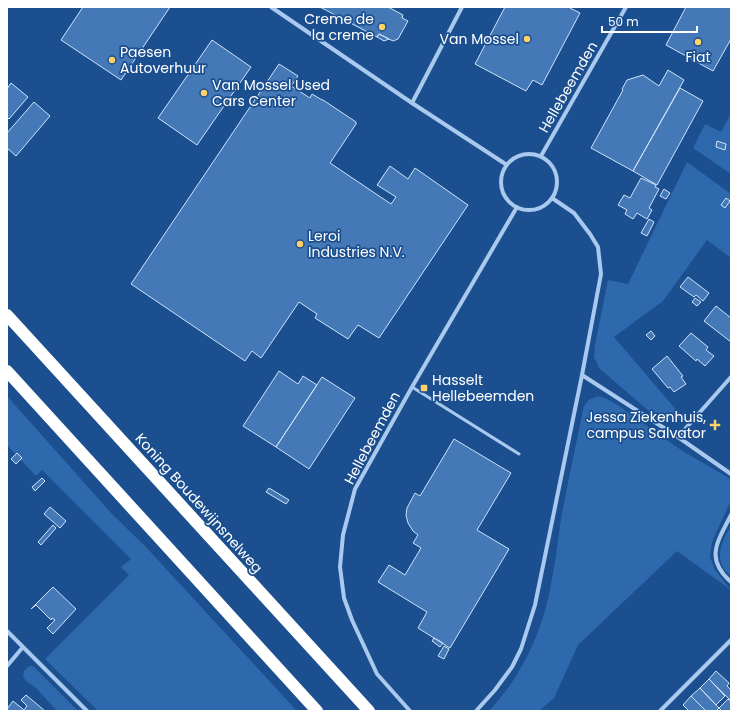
<svg xmlns="http://www.w3.org/2000/svg" width="738" height="718" viewBox="0 0 738 718" font-family="Poppins,sans-serif">
  <style>
    .green { fill: #2e69ad }
    .building { fill: #4478b7; stroke: #cfe3fa }
    .lines { fill: none; stroke-linecap: round; stroke-linejoin: round }
    .lane { stroke: #a9c9ee; stroke-width: 3 }
    .street { stroke: #a9c9ee; stroke-width: 4 }
    .highway { stroke: #fff; stroke-width: 12 }
    .poi-dot { fill: #ffd166; stroke: #1b4f8f; stroke-width: 1.5 }
    .labels { text-anchor: middle; stroke-width: 3.5; stroke-linejoin: round; paint-order: stroke }
    .poi-label { font-size: 14px; fill: #fff; stroke: #1b4f8f; text-anchor: start }
    .street-label { font-size: 14px; fill: #fff; stroke: #1b4f8f }
  </style>
  <rect width="100%" height="100%" fill="#1b4f8f"/>
  <!-- green -->
  <path class="green" d="M 731,113 L 731,174 L 693,148 L 705,124 L 721,132 Z
    M 687,162 L 731,194 L 731,258 L 707,240 L 663,301 L 614,337 L 684,419 L 668,421 L 650,412 L 599,368 L 594,357 L 595,345 L 608,280 L 628,284 Z
    M 7,396 L 112,514 L 145,546 L 297,711 L 98,711 L 45,659 L 129,575 L 121,567 L 131,559 L 42,470 L 36,476 L 7,445 Z
    M 598,396 L 607,399 L 616,404 L 681,450 L 729,478 L 731,481 L 731,500 L 712,542 L 710,557 L 715,570 L 731,590 L 677,551 L 578,645 L 554,698 L 539,711 L 489,711 C 523,675 544,628 552,579 C 556,559 558,539 561,519 C 568,481 576,444 584,406 L 589,400 Z
    M 731,526 L 731,576 C 712,561 721,543 731,526 Z
    M 29,666 L 33,666 L 78,711 L 57,711 L 35,687 L 26,681 L 23,676 L 24,671 Z"/>
  <!-- building -->
  <path class="building" d="M 83,7 L 170,7 L 121,80 L 61,40 Z
    M 320,7 L 388,7 L 403,15 L 402,18 L 408,21 L 398,39 L 393,41 L 379,34 L 377,37 Z
    M 505,7 L 570,7 L 570,8 L 580,13 L 542,85 L 533,80 L 526,91 L 475,64 Z
    M 686,7 L 731,7 L 731,39 L 713,71 L 666,45 Z
    M 379,34 L 389,39 L 384,41 L 377,37 Z
    M 212,40 L 251,67 L 197,145 L 158,118 Z
    M 279,64 L 298,76 L 291,86 L 310,98 L 312,94 L 322,100 L 323,100 L 356,122 L 356,124 L 330,163 L 391,204 L 396,197 L 377,185 L 390,166 L 408,179 L 415,168 L 468,205 L 379,338 L 358,325 L 348,339 L 315,318 L 317,314 L 299,302 L 261,358 L 252,351 L 245,361 L 131,284 Z
    M 668,70 L 684,80 L 633,171 L 591,148 L 623,90 L 622,89 L 627,80 L 643,75 L 659,86 Z
    M 11,83 L 28,97 L 9,119 L 7,117 L 7,89 Z
    M 680,88 L 703,101 L 657,185 L 633,171 Z
    M 34,102 L 50,116 L 16,156 L 7,148 L 7,133 Z
    M 717,141 L 726,144 L 725,150 L 716,147 Z
    M 641,178 L 656,185 L 655,187 L 659,189 L 649,208 L 652,210 L 647,219 L 637,213 L 633,219 L 625,214 L 627,210 L 618,205 L 624,195 L 630,198 Z
    M 664,189 L 670,193 L 666,199 L 660,196 Z
    M 726,198 L 730,201 L 725,208 L 721,205 Z
    M 649,219 L 654,222 L 647,236 L 641,233 Z
    M 688,277 L 709,293 L 703,301 L 696,295 L 694,297 L 680,287 Z
    M 695,298 L 701,302 L 697,306 L 692,302 Z
    M 716,306 L 731,318 L 731,342 L 704,321 Z
    M 651,331 L 655,336 L 651,340 L 646,335 Z
    M 691,333 L 708,347 L 706,350 L 714,356 L 705,366 L 697,359 L 696,361 L 679,346 Z
    M 667,356 L 683,376 L 681,377 L 686,384 L 674,392 L 670,387 L 668,388 L 652,369 Z
    M 279,371 L 298,384 L 303,376 L 317,385 L 276,447 L 243,426 Z
    M 322,377 L 355,398 L 309,469 L 276,447 Z
    M 454,439 L 511,473 L 477,530 L 509,549 L 450,648 L 418,628 L 427,612 L 378,582 L 389,565 L 405,575 L 421,548 L 413,543 L 418,535 L 413,531 L 408,523 L 406,515 L 407,508 L 415,493 L 420,496 Z
    M 17,453 L 22,458 L 16,464 L 11,459 Z
    M 42,478 L 45,481 L 35,491 L 32,487 Z
    M 269,488 L 289,500 L 286,504 L 266,492 Z
    M 50,507 L 66,521 L 60,528 L 44,514 Z
    M 53,525 L 56,528 L 41,545 L 38,542 Z
    M 53,587 L 76,609 L 53,634 L 47,628 L 55,620 L 52,618 L 51,620 L 36,605 L 31,609 Z
    M 434,638 L 443,643 L 440,647 L 432,641 Z
    M 444,646 L 449,649 L 444,659 L 438,656 Z
    M 716,671 L 729,683 L 727,686 L 731,690 L 731,701 L 709,679 Z
    M 709,679 L 725,696 L 716,705 L 700,688 Z
    M 700,688 L 719,708 L 716,711 L 706,711 L 691,696 Z
    M 26,695 L 45,711 L 7,711 L 7,709 L 13,701 L 24,710 L 27,706 L 21,700 Z
    M 691,696 L 706,711 L 689,711 L 683,705 Z
    M 728,699 L 731,701 L 731,711 L 722,711 L 719,708 Z"/>
  <g class="lines">
    <!-- lane -->
    <path class="lane" d="M 412,387 L 519,454"/>
    <!-- street -->
    <path class="street" d="M 271,7 L 412,103 L 507,165
      M 412,103 L 462,7
      M501 182a28 28 0 1 1 56 0a28 28 0 1 1-56 0Z
      M 541,156 L 626,7
      M 582,375 L 678,437 L 731,474
      M 678,437 L 731,377
      M 731,515 C 718,541 704,558 731,582
      M 7,631 L 87,711
      M 7,666 L 23,647
      M 410,711 L 377,674 L 352,620 L 344,598 L 340,567 L 343,535 L 355,489 L 412,387 L 517,207
      M 476,711 L 495,690 L 512,667 L 521,649 L 535,605 L 582,375 L 601,274 L 598,247 L 590,234 L 574,213 L 552,198
      M 660,711 L 731,640"/>
    <!-- highway -->
    <path class="highway" d="M 7,315 L 369,711
      M 7,371 L 317,711"/>
  </g>
  <!-- markers -->
  <g class="poi-dot">
    <circle cx="382" cy="27" r="4"/>
    <circle cx="527" cy="39" r="4"/>
    <circle cx="698" cy="42" r="4"/>
    <circle cx="112" cy="60" r="4"/>
    <circle cx="204" cy="93" r="4"/>
    <circle cx="300" cy="244" r="4"/>
    <rect x="420" y="384" width="8" height="8" rx="2"/>
    <path d="M713 419h4v4h4v4h-4v4h-4v-4h-4v-4h4z"/>
  </g>
  <g class="labels">
    <!-- poi labels -->
    <g class="poi-label">
      <text x="374" y="24" text-anchor="end">Creme de<tspan x="374" dy="16">la creme</tspan></text>
      <text x="519" y="44" text-anchor="end">Van Mossel</text>
      <text x="120" y="57">Paesen<tspan x="120" dy="16">Autoverhuur</tspan></text>
      <text x="698" y="62" text-anchor="middle">Fiat</text>
      <text x="212" y="90">Van Mossel Used<tspan x="212" dy="16">Cars Center</tspan></text>
      <text x="308" y="241">Leroi<tspan x="308" dy="16">Industries N.V.</tspan></text>
      <text x="432" y="385">Hasselt<tspan x="432" dy="16">Hellebeemden</tspan></text>
      <text x="706" y="422" text-anchor="end">Jessa Ziekenhuis,<tspan x="706" dy="16">campus Salvator</tspan></text>
    </g>
    <!-- street labels -->
    <g class="street-label">
      <text transform="translate(568 87) rotate(-60)" y="5">Hellebeemden</text>
      <text transform="translate(372 438) rotate(-62)" y="5">Hellebeemden</text>
      <text transform="translate(199 503) rotate(48)" y="5">Koning Boudewijnsnelweg</text>
    </g>
  </g>
  <!-- border -->
  <rect width="738" height="718" fill="none" stroke="#ffffff" stroke-width="16"/>
  <!-- scale -->
  <path d="M602 26v6h95v-6" fill="none" stroke="#ffffff" stroke-width="2"/>
  <text x="608" y="26" font-size="12" fill="#ffffff" stroke="#1b4f8f" stroke-width="3" paint-order="stroke">50 m</text>
</svg>
